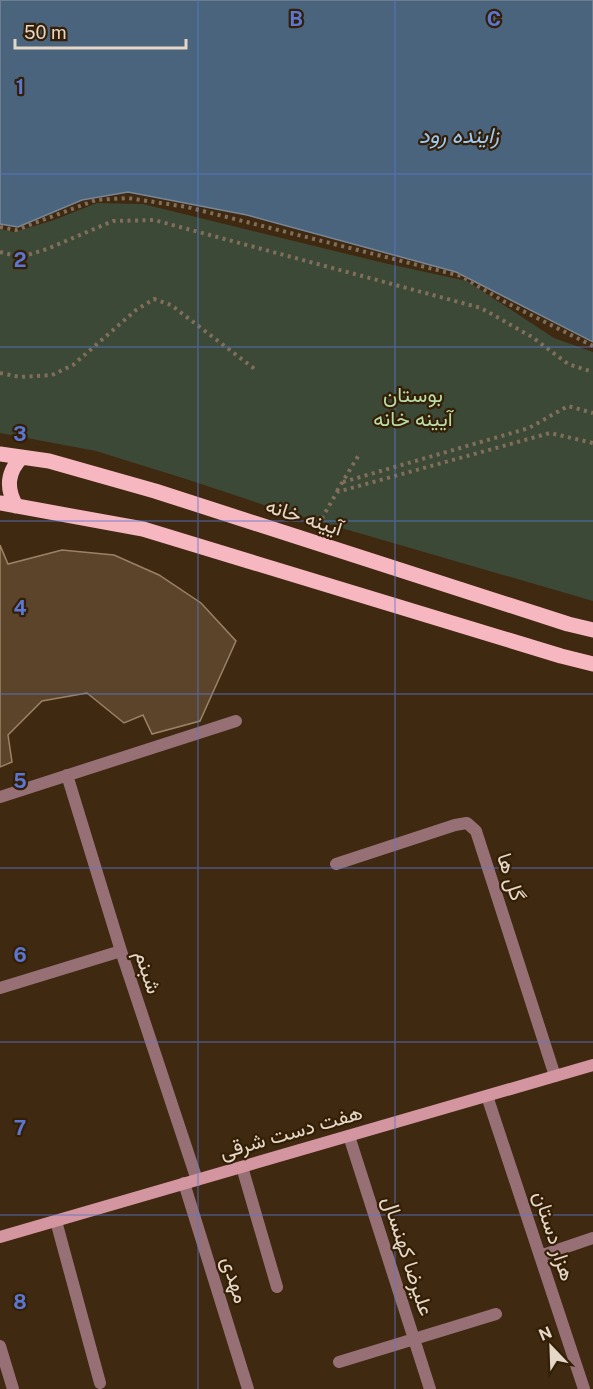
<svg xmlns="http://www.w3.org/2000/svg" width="593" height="1389" viewBox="0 0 593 1389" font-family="'Public Sans',Vazirmatn,sans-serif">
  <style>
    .green { fill: #3c4937 }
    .water { fill: #4b647d; stroke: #798694; stroke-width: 1.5 }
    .building { fill: #5c442b; stroke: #9b8267; stroke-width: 1.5 }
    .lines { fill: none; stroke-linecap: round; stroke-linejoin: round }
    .path { stroke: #816f5b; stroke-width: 4; stroke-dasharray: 3 4.5; stroke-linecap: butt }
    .street { stroke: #977076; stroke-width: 12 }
    .secondary { stroke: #d3959f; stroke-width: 12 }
    .primary { stroke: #f7b7c0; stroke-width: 15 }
    .grid { fill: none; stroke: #5977d3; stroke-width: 1.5; stroke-opacity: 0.55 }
    .labels { text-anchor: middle; stroke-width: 4.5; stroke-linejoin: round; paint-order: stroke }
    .park-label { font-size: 21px; fill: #b8dca8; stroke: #341f06 }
    .street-label { font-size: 21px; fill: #e4d7c8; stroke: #341f06 }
    .water-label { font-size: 22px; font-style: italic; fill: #9bc9f6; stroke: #341f06 }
    .grid-label { font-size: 20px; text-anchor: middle; font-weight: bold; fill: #5977d3; stroke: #341f06; stroke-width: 4.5; stroke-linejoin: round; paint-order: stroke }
  </style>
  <rect width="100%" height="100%" fill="#3f2911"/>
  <!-- green -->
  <path class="green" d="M 97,203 L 143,204 L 384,263 L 467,281 L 554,338 L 593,352 L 593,601 L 276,509 L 186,479 L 96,451 L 0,433 L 0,229 L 14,232 L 51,221 Z"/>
  <!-- water -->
  <path class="water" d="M 0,0 L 593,0 L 593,342 L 456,272 L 247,215 L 128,192 L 82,200 L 18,227 L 0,224 Z"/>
  <!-- building -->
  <path class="building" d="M 0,545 L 8,564 L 62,550 L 114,555 L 159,575 L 201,603 L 236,641 L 200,721 L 152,734 L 143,715 L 124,723 L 87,693 L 42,701 L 8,735 L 12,762 L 0,767 Z"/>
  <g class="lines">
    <!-- path -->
    <path class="path" d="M 0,227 L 16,230 L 96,200 L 128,198 L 187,207 L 461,276 L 505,302 L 593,346
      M 0,252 L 21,257 L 47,249 L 113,221 L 154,220 L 481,308 L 532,337 L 568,364 L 593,372
      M 0,373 L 20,377 L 52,375 L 73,365 L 136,310 L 154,299 L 171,305 L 256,370
      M 343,482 L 529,428 L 568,406 L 593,413
      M 337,491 L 360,453
      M 318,525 L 337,492 L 550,433 L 593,443"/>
    <!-- street -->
    <path class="street" d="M 67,775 L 121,951 L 197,1180
      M 0,797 L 236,721
      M 336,864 L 455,825 L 467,823 L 476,831 L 555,1076
      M 0,988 L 121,951
      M 487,1096 L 584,1389
      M 349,1136 L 430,1389
      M 242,1167 L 277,1287
      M 184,1183 L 248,1389
      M 56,1221 L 100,1383
      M 540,1256 L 593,1238
      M 0,1346 L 13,1389
      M 339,1362 L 496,1314"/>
    <!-- secondary -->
    <path class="secondary" d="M 0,1237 L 593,1065"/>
    <!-- primary -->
    <path class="primary" d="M 0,454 L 49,461 L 155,491 L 568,624 L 593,630
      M 0,503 L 143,529 L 561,656 L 593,664
      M 16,506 C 6,488 7,472 22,457"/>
  </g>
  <!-- grid -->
  <path class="grid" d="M 198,0 L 198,1389M 395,0 L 395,1389M 0,174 L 593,174M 0,347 L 593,347M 0,521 L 593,521M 0,694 L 593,694M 0,868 L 593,868M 0,1042 L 593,1042M 0,1215 L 593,1215"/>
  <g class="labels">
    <!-- park labels -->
    <g class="park-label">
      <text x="413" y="402">بوستان<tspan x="413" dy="24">آیینه خانه</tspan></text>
    </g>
    <!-- street labels -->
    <g class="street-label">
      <text transform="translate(304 517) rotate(18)" y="7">آیینه خانه</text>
      <text transform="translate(511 877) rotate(72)" y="7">گل ها</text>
      <text transform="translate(148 972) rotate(72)" y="7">شبنم</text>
      <text transform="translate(291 1132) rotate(-16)" y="7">هفت دست شرقی</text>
      <text transform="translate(554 1236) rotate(72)" y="7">هزار دستان</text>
      <text transform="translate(408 1256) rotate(72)" y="7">علیرضا کهنسال</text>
      <text transform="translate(235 1280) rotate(73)" y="7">مهدی</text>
    </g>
    <!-- water labels -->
    <g class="water-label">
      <text x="459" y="143">زاینده رود</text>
    </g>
  </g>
  <g class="grid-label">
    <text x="296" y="26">B</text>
    <text x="494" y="26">C</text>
    <text x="20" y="94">1</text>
    <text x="20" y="267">2</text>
    <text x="20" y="441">3</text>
    <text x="20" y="615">4</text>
    <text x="20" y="788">5</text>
    <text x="20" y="962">6</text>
    <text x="20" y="1135">7</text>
    <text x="20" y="1309">8</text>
  </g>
  <!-- north arrow -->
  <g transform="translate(551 1347) rotate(337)" stroke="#341f06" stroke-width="4.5" paint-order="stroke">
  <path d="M0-4.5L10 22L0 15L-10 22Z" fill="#e4d7c8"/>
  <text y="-9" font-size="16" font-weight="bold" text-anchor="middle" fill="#e4d7c8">N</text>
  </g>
  <!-- scale -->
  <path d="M15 39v9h171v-9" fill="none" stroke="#e4d7c8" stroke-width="3"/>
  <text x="24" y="39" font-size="18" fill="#e4d7c8" stroke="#341f06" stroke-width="4.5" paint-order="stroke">50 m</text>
</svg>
